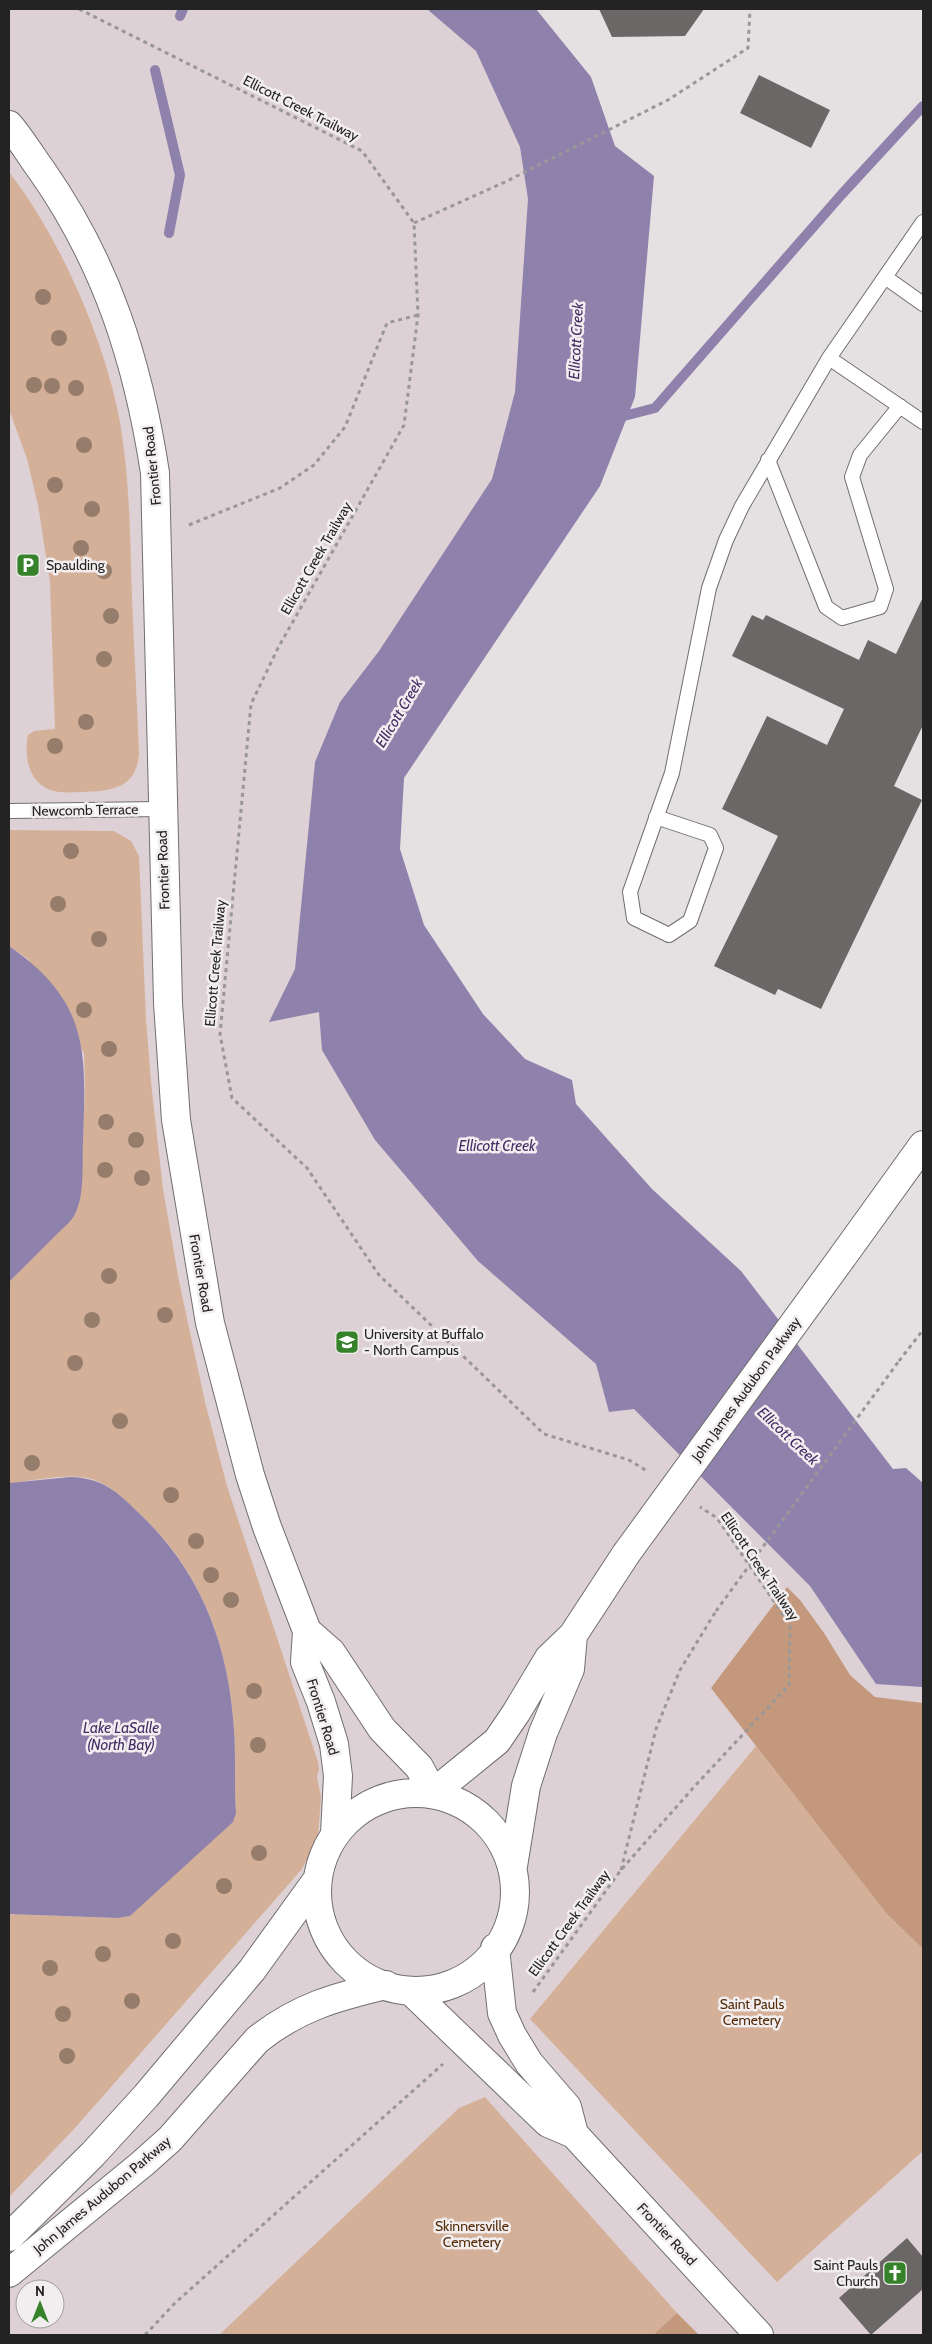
<svg xmlns="http://www.w3.org/2000/svg" width="932" height="2344" viewBox="0 0 932 2344" font-family="Cabin,sans-serif">
  <style>
    .built { fill: #ddd1d5; fill-rule: evenodd }
    .green { fill: #d5b098 }
    .forest { fill: #c4987c }
    .water { fill: #8e81ac }
    .lines { fill: none; stroke-linecap: round; stroke-linejoin: round }
    .stream { stroke: #8e81ac; stroke-width: 10 }
    .building { fill: #6b6767 }
    .lane-casing { stroke: #716e6f; stroke-width: 16 }
    .secondary-casing { stroke: #716e6f; stroke-width: 30 }
    .path { stroke: #9a9798; stroke-width: 3; stroke-dasharray: 4 4; stroke-linecap: butt }
    .lane { stroke: #fff; stroke-width: 14 }
    .secondary { stroke: #fff; stroke-width: 28 }
    .secondary-bridge-casing { stroke: #716e6f; stroke-width: 30; stroke-linecap: butt }
    .path-bridge { stroke: #9a9798; stroke-width: 3; stroke-dasharray: 4 4; stroke-linecap: butt }
    .secondary-bridge { stroke: #fff; stroke-width: 28 }
    .tree { fill: #967d6b }
    .labels { text-anchor: middle; stroke-width: 5; stroke-linejoin: round; paint-order: stroke }
    .street-label { font-size: 14px; fill: #242323; stroke: #f2eeef }
    .poi-label { font-size: 14px; fill: #242323; stroke: #f2eeef; text-anchor: start }
    .park-label { font-size: 14px; fill: #562c0a; stroke: #f2eeef }
    .water-label { font-size: 15px; font-style: italic; fill: #422d66; stroke: #f2eeef }
  </style>
  <rect width="100%" height="100%" fill="#e5e1e2"/>
  <!-- built -->
  <path class="built" d="M 9,9 L 479,9 L 586,172 L 571,430 L 376,750 L 361,950 L 923,1561 L 923,2335 L 9,2335 ZM 25,2289 L 55,2289 L 55,2319 L 25,2319 Z"/>
  <!-- green -->
  <path class="green" d="M 9,172 C 58,235 102,334 118,412 C 130,473 130,536 132,598 C 134,649 137,701 139,753 C 137,788 112,791 83,792 C 72,792 59,794 48,789 C 28,780 24,755 28,735 L 34,731 L 55,729 L 50,582 L 38,505 L 27,459 L 9,409 Z
    M 9,830 L 114,831 L 131,841 L 139,856 L 146,1019 L 151,1082 L 163,1189 L 179,1281 L 205,1402 L 227,1486 L 318,1762 L 319,1769 L 317,1777 L 321,1797 L 318,1837 L 302,1869 L 75,2128 L 9,2197 L 9,1914 L 118,1918 L 130,1916 L 236,1813 C 234,1786 236,1758 234,1730 C 229,1650 204,1576 145,1519 C 128,1503 112,1484 88,1478 C 66,1473 31,1481 9,1483 L 9,1282 L 75,1214 L 81,1190 L 85,1086 L 84,1053 L 28,959 L 9,946 Z
    M 756,1746 L 886,1913 L 923,1949 L 923,2151 L 777,2282 L 530,2019 Z
    M 485,2097 L 677,2313 L 653,2335 L 219,2335 L 459,2108 Z"/>
  <!-- forest -->
  <path class="forest" d="M 787,1587 L 800,1600 L 824,1633 L 850,1675 L 875,1697 L 923,1703 L 923,1949 L 886,1913 L 711,1688 Z
    M 677,2313 L 699,2335 L 653,2335 Z"/>
  <!-- water -->
  <path class="water" d="M 427,9 L 536,9 L 591,77 L 615,146 L 654,176 L 635,397 L 600,486 L 404,778 L 400,849 L 424,925 L 483,1014 L 525,1059 L 572,1080 L 576,1104 L 652,1189 L 741,1271 L 893,1469 L 906,1468 L 923,1483 L 923,1687 L 876,1684 L 810,1586 L 634,1409 L 609,1412 L 596,1364 L 478,1261 L 375,1140 L 322,1050 L 319,1012 L 269,1022 L 295,969 L 315,762 L 340,702 L 379,651 L 492,479 L 515,392 L 528,199 L 520,147 L 476,51 Z
    M 9,946 C 90,1002 86,1052 83,1142 C 82,1164 85,1194 75,1214 C 72,1221 63,1228 57,1234 C 41,1250 25,1266 9,1282 Z
    M 70,1477 C 106,1478 120,1495 144,1518 C 203,1576 229,1648 234,1730 C 236,1757 234,1785 236,1813 L 233,1822 L 130,1916 L 118,1918 L 9,1914 L 9,1483 Z"/>
  <g class="lines">
    <!-- stream -->
    <path class="stream" d="M 180,16 L 183,9
      M 155,70 L 180,175 L 169,233
      M 616,418 L 655,408 L 842,194 L 923,106"/>
  </g>
  <!-- building -->
  <path class="building" d="M 599,9 L 704,9 L 685,36 L 612,37 Z
    M 759,75 L 830,110 L 811,148 L 740,113 Z
    M 923,597 L 923,725 L 894,786 L 922,800 L 821,1009 L 778,989 L 775,995 L 714,966 L 778,836 L 722,809 L 767,716 L 827,745 L 844,709 L 732,656 L 752,615 L 763,620 L 766,615 L 859,660 L 868,640 L 896,654 Z
    M 907,2238 L 923,2257 L 923,2289 L 871,2335 L 839,2298 Z"/>
  <g class="lines">
    <!-- lane casing -->
    <g class="lane-casing">
      <path id="lane" d="M 923,222 L 829,358 L 923,422
        M 885,277 L 923,304
        M 768,460 L 826,607 L 842,618 L 880,607 L 886,589 L 852,477 L 860,455 L 900,406
        M 9,811 L 162,809
        M 656,817 L 710,835 L 716,848 L 690,921 L 669,935 L 634,918 L 630,892 L 672,773 L 709,588 L 726,540 L 742,506 L 829,358"/>
    </g>
    <!-- secondary casing -->
    <g class="secondary-casing">
      <path id="secondary" d="M 9,125 C 21,139 31,156 42,171 C 107,264 138,362 155,473 L 168,1003 L 176,1120 L 210,1323 L 250,1475 L 267,1527 L 307,1631 L 305,1662 L 321,1702 L 334,1744 L 338,1776 L 335,1834
        M 843,1256 L 923,1145
        M 307,1631 L 331,1652 L 382,1729 L 419,1767 L 433,1793 L 497,1741 L 516,1713 L 549,1658 L 573,1635 L 626,1554
        M317 1892a99 99 0 1 1 198 0a99 99 0 1 1-198 0Z
        M 513,1866 L 526,1786 L 543,1733 L 570,1669 L 573,1635
        M 495,1948 L 502,2013 L 512,2035 L 529,2063 L 567,2107 L 574,2134
        M 413,1993 L 548,2123 L 574,2134 L 759,2335
        M 9,2237 L 93,2154 L 146,2096 L 252,1970 L 317,1880
        M 9,2273 L 142,2164 L 170,2139 L 257,2040 C 298,2007 336,1997 386,1985"/>
    </g>
    <!-- path -->
    <path class="path" d="M 79,9 L 362,151 L 414,223 L 418,315 L 404,425 L 278,648 L 251,704 L 220,1034 L 232,1098 L 307,1168 L 379,1275 L 544,1434 L 629,1460 L 647,1471
      M 414,223 L 505,182 L 668,100 L 748,48 L 750,9
      M 189,525 L 280,488 L 314,465 L 345,427 L 387,323 L 418,315
      M 899,1361 L 923,1330
      M 621,1870 L 656,1729 L 680,1670 L 716,1611
      M 533,1992 L 621,1870 L 693,1788 L 789,1685 L 790,1625 L 717,1518 L 700,1507
      M 145,2335 L 175,2303 L 443,2064"/>
    <!-- lane -->
    <use href="#lane" class="lane"/>
    <!-- secondary -->
    <use href="#secondary" class="secondary"/>
    <!-- secondary-bridge casing -->
    <g class="secondary-bridge-casing">
      <path id="secondary-bridge" d="M 626,1554 L 843,1256"/>
    </g>
    <!-- path-bridge -->
    <path class="path-bridge" d="M 716,1611 L 899,1361"/>
    <!-- secondary-bridge -->
    <use href="#secondary-bridge" class="secondary-bridge"/>
  </g>
  <!-- trees -->
  <g class="tree">
    <circle cx="43" cy="297" r="8"/>
    <circle cx="59" cy="338" r="8"/>
    <circle cx="34" cy="385" r="8"/>
    <circle cx="52" cy="386" r="8"/>
    <circle cx="76" cy="388" r="8"/>
    <circle cx="84" cy="445" r="8"/>
    <circle cx="55" cy="485" r="8"/>
    <circle cx="92" cy="509" r="8"/>
    <circle cx="81" cy="548" r="8"/>
    <circle cx="104" cy="571" r="8"/>
    <circle cx="111" cy="616" r="8"/>
    <circle cx="104" cy="659" r="8"/>
    <circle cx="86" cy="722" r="8"/>
    <circle cx="55" cy="746" r="8"/>
    <circle cx="71" cy="851" r="8"/>
    <circle cx="58" cy="904" r="8"/>
    <circle cx="99" cy="939" r="8"/>
    <circle cx="84" cy="1010" r="8"/>
    <circle cx="109" cy="1049" r="8"/>
    <circle cx="106" cy="1122" r="8"/>
    <circle cx="136" cy="1140" r="8"/>
    <circle cx="105" cy="1170" r="8"/>
    <circle cx="142" cy="1178" r="8"/>
    <circle cx="109" cy="1276" r="8"/>
    <circle cx="165" cy="1315" r="8"/>
    <circle cx="92" cy="1320" r="8"/>
    <circle cx="75" cy="1363" r="8"/>
    <circle cx="120" cy="1421" r="8"/>
    <circle cx="32" cy="1463" r="8"/>
    <circle cx="171" cy="1495" r="8"/>
    <circle cx="196" cy="1541" r="8"/>
    <circle cx="211" cy="1575" r="8"/>
    <circle cx="231" cy="1600" r="8"/>
    <circle cx="254" cy="1691" r="8"/>
    <circle cx="258" cy="1745" r="8"/>
    <circle cx="259" cy="1853" r="8"/>
    <circle cx="224" cy="1886" r="8"/>
    <circle cx="173" cy="1941" r="8"/>
    <circle cx="103" cy="1954" r="8"/>
    <circle cx="50" cy="1968" r="8"/>
    <circle cx="132" cy="2001" r="8"/>
    <circle cx="63" cy="2014" r="8"/>
    <circle cx="67" cy="2056" r="8"/>
  </g>
  <!-- icons -->
  <defs>
    <g id="parking-square" transform="scale(1.25)"><rect x="-9" y="-9" width="18" height="18" rx="4" fill="#36822a" stroke="#f2eeef"/><path d="M-3.5-5.5H1a3.5 3.5 0 0 1 0 7H-1V5.5H-3.5ZM-1-3.4V-.6H.8a1.4 1.4 0 0 0 0-2.8Z" fill="#fff"/></g>
    <g id="university-square" transform="scale(1.25)"><rect x="-9" y="-9" width="18" height="18" rx="4" fill="#36822a" stroke="#f2eeef"/><path d="M0-5L7-2L0 1L-7-2ZM-4 1L0 2.5L4 1V4Q0 6-4 4Z" fill="#fff"/></g>
    <g id="church-square" transform="scale(1.25)"><rect x="-9" y="-9" width="18" height="18" rx="4" fill="#36822a" stroke="#f2eeef"/><path d="M-1.2-6h2.4v3.5h3.3v2.4h-3.3V6h-2.4V-.1h-3.3v-2.4h3.3Z" fill="#fff"/></g>
  </defs>
  <g fill-rule="evenodd">
    <use href="#parking-square" x="28" y="565"/>
    <use href="#university-square" x="347" y="1342"/>
    <use href="#church-square" x="895" y="2273"/>
  </g>
  <g class="labels">
    <!-- street labels -->
    <g class="street-label">
      <text transform="translate(301 108) rotate(27)" y="5">Ellicott Creek Trailway</text>
      <text transform="translate(152 466) rotate(-96)" y="5">Frontier Road</text>
      <text transform="translate(316 558) rotate(-60)" y="5">Ellicott Creek Trailway</text>
      <text transform="translate(85 810) rotate(-1)" y="5">Newcomb Terrace</text>
      <text transform="translate(163 870) rotate(-92)" y="5">Frontier Road</text>
      <text transform="translate(215 963) rotate(-85)" y="5">Ellicott Creek Trailway</text>
      <text transform="translate(201 1273) rotate(80)" y="5">Frontier Road</text>
      <text transform="translate(746 1389) rotate(-54)" y="5">John James Audubon Parkway</text>
      <text transform="translate(760 1566) rotate(56)" y="5">Ellicott Creek Trailway</text>
      <text transform="translate(323 1717) rotate(73)" y="5">Frontier Road</text>
      <text transform="translate(569 1923) rotate(-54)" y="5">Ellicott Creek Trailway</text>
      <text transform="translate(102 2195) rotate(-40)" y="5">John James Audubon Parkway</text>
      <text transform="translate(667 2234) rotate(47)" y="5">Frontier Road</text>
    </g>
    <!-- poi labels -->
    <g class="poi-label">
      <text x="46" y="570">Spaulding</text>
      <text x="364" y="1339">University at Buffalo<tspan x="364" dy="16">- North Campus</tspan></text>
      <text x="878" y="2270" text-anchor="end">Saint Pauls<tspan x="878" dy="16">Church</tspan></text>
    </g>
    <!-- park labels -->
    <g class="park-label">
      <text x="752" y="2009">Saint Pauls<tspan x="752" dy="16">Cemetery</tspan></text>
      <text x="472" y="2231">Skinnersville<tspan x="472" dy="16">Cemetery</tspan></text>
    </g>
    <!-- water labels -->
    <g class="water-label">
      <text transform="translate(576 341) rotate(-87)" y="5">Ellicott Creek</text>
      <text transform="translate(399 713) rotate(-59)" y="5">Ellicott Creek</text>
      <text x="497" y="1151">Ellicott Creek</text>
      <text transform="translate(788 1436) rotate(43)" y="5">Ellicott Creek</text>
      <text x="121" y="1733">Lake LaSalle<tspan x="121" dy="17">(North Bay)</tspan></text>
    </g>
  </g>
  <!-- border -->
  <rect width="932" height="2344" fill="none" stroke="#242323" stroke-width="20"/>
  <!-- north arrow -->
  <g transform="translate(40 2304)"><circle r="24" fill="#f2eeef" stroke="#a09d9d"/>
  <path d="M0-4L9 19L0 12L-9 19Z" fill="#36822a"/>
  <text y="-8" font-size="14" font-weight="bold" text-anchor="middle" fill="#242323">N</text>
  </g>
</svg>
